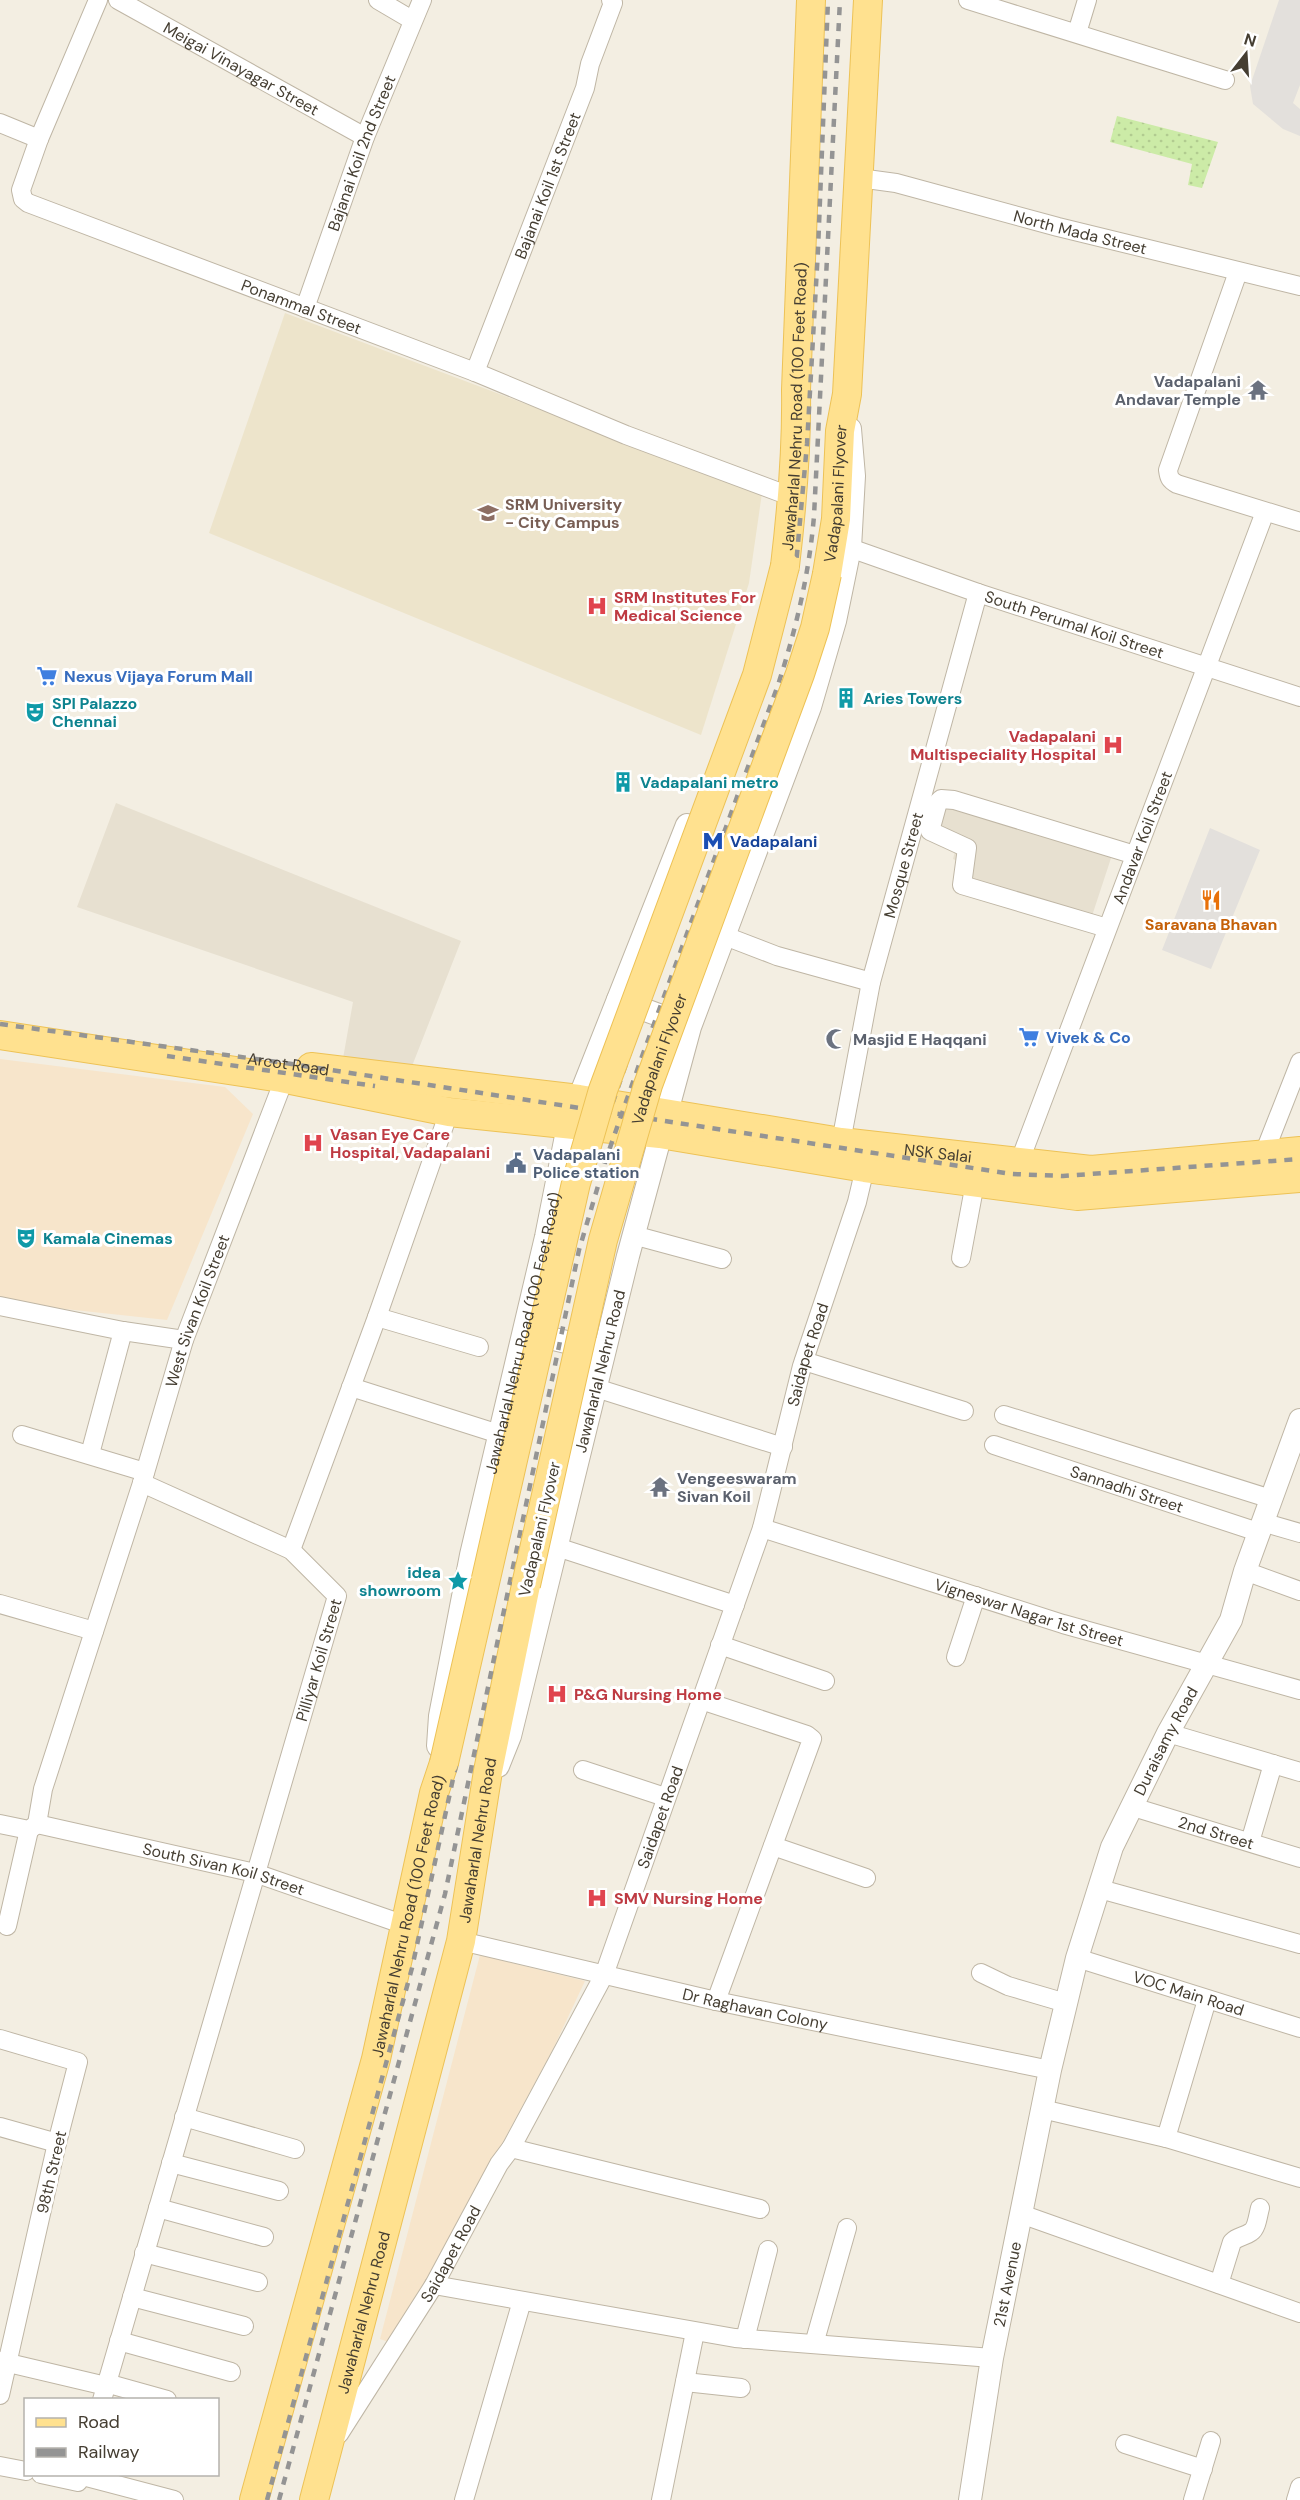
<svg xmlns="http://www.w3.org/2000/svg" width="1300" height="2500" viewBox="0 0 1300 2500" font-family="'DM Sans',sans-serif">
  <style>
    .residential { fill: #e7e0d0 }
    .commercial { fill: #f7e5cb }
    .education { fill: #ede4cb }
    .park { fill: url(#park-dots) }
    .parking { fill: #e3e0dc }
    .lines { fill: none; stroke-linecap: round; stroke-linejoin: round }
    .minor-casing { stroke: #bfb6a5; stroke-width: 20 }
    .tertiary-casing { stroke: #bfb6a5; stroke-width: 24 }
    .primary-casing { stroke: #edc256; stroke-width: 30 }
    .minor { stroke: #fff; stroke-width: 18 }
    .tertiary { stroke: #fff; stroke-width: 22 }
    .primary { stroke: #ffe18f; stroke-width: 28 }
    .rail { stroke: #949494; stroke-width: 4.5; stroke-dasharray: 8 8; stroke-linecap: butt }
    .primary-bridge-casing { stroke: #edc256; stroke-width: 30; stroke-linecap: butt }
    .primary-bridge { stroke: #ffe18f; stroke-width: 28 }
    .labels { text-anchor: middle; stroke-width: 6; stroke-linejoin: round; paint-order: stroke }
    .street-label { font-size: 16px; fill: #453e32; stroke: #fff }
    .worship-label { font-size: 16px; font-weight: bold; fill: #5b616d; stroke: #fff; text-anchor: start }
    .education-label { font-size: 16px; font-weight: bold; fill: #785e54; stroke: #fff; text-anchor: start }
    .health-label { font-size: 16px; font-weight: bold; fill: #be3a42; stroke: #fff; text-anchor: start }
    .shop-label { font-size: 16px; font-weight: bold; fill: #366cbe; stroke: #fff; text-anchor: start }
    .culture-label { font-size: 16px; font-weight: bold; fill: #0d838f; stroke: #fff; text-anchor: start }
    .transit-label { font-size: 16px; font-weight: bold; fill: #164399; stroke: #fff; text-anchor: start }
    .food-label { font-size: 16px; font-weight: bold; fill: #c56008; stroke: #fff }
    .service-label { font-size: 16px; font-weight: bold; fill: #4e5e75; stroke: #fff; text-anchor: start }
  </style>
  <defs>
    <pattern id="park-dots" width="8" height="8" patternUnits="userSpaceOnUse" patternTransform="scale(1.5)"><rect width="8" height="8" fill="#cceba7"/><path d="M2 2h.1M6 6h.1" fill="none" stroke="#b1cb90" stroke-width="1.8" stroke-linecap="round"/></pattern>
  </defs>
  <rect width="100%" height="100%" fill="#f3eee2"/>
  <!-- residential -->
  <path class="residential" d="M 939,794 L 1116,843 L 1088,928 L 958,888 L 963,863 L 953,859 L 957,844 L 927,833 Z
    M 116,803 L 461,941 L 405,1084 L 342,1064 L 353,1002 L 77,907 Z"/>
  <!-- commercial -->
  <path class="commercial" d="M 0,1059 L 225,1087 L 253,1114 L 167,1320 L 0,1302 Z
    M 480,1955 L 585,1981 L 552,2051 L 394,2344 L 380,2339 Z"/>
  <!-- education -->
  <path class="education" d="M 285,313 L 762,493 L 749,583 L 701,735 L 209,533 Z"/>
  <!-- park -->
  <path class="park" d="M 1117,116 L 1218,142 L 1202,188 L 1188,185 L 1192,164 L 1110,142 Z"/>
  <!-- parking -->
  <path class="parking" d="M 1279,0 L 1300,0 L 1300,85 L 1293,103 L 1300,109 L 1300,136 L 1283,129 L 1253,104 L 1250,86 Z
    M 1210,828 L 1260,850 L 1211,969 L 1162,950 Z"/>
  <g class="lines">
    <!-- minor casing -->
    <g class="minor-casing">
      <g id="minor">
        <path id="s1" d="M 98,0 L 39,139 L 21,190 L 23,199 L 28,203 L 475,372 L 626,435 L 779,492"/>
        <path id="s2" d="M 118,0 L 365,137"/>
        <path d="M 378,0 L 412,20"/>
        <path d="M 968,0 L 1225,80"/>
        <path d="M 1077,33 L 1087,0"/>
        <path d="M 0,123 L 39,139"/>
        <path id="s3" d="M 859,178 L 896,183 L 1058,227 L 1300,286"/>
        <path d="M 1238,272 L 1168,470 C 1169,478 1170,480 1177,484 L 1300,522"/>
        <path id="s4" d="M 305,308 L 365,137 L 422,0"/>
        <path id="s5" d="M 475,372 L 585,88 L 590,64 L 613,3 L 611,0"/>
        <path id="s6" d="M 850,548 L 978,593 L 1300,697"/>
        <path d="M 1107,928 L 962,885 L 967,848 L 930,831 L 938,802 L 941,799 L 954,800 L 1135,855"/>
        <path d="M 725,936 L 777,956 L 871,982"/>
        <path id="s7" d="M 841,1142 L 871,982 L 978,593"/>
        <path d="M 1263,1156 L 1300,1062"/>
        <path id="s8" d="M 1019,1163 L 1265,512"/>
        <path d="M 633,1235 L 722,1259"/>
        <path d="M 961,1258 L 975,1183"/>
        <path d="M 0,1306 L 123,1331 L 184,1340"/>
        <path d="M 377,1317 L 479,1347"/>
        <path d="M 804,1361 L 964,1411"/>
        <path d="M 351,1387 L 499,1434"/>
        <path d="M 596,1388 L 783,1447"/>
        <path d="M 1004,1415 L 1271,1499"/>
        <path d="M 22,1435 L 145,1472"/>
        <path id="s9" d="M 994,1445 L 1258,1532"/>
        <path d="M 90,1454 L 123,1331"/>
        <path d="M 1262,1522 L 1300,1533"/>
        <path id="s10" d="M 762,1528 L 1063,1624 L 1300,1690"/>
        <path d="M 557,1547 L 735,1605"/>
        <path d="M 291,1550 L 377,1317 L 449,1112"/>
        <path d="M 1245,1571 L 1300,1591"/>
        <path d="M 0,1604 L 94,1631"/>
        <path d="M 720,1645 L 825,1681"/>
        <path d="M 956,1657 L 976,1596"/>
        <path d="M 701,1700 L 807,1735 L 812,1739 L 716,2001"/>
        <path d="M 1168,1733 L 1300,1772"/>
        <path d="M 583,1770 L 665,1797"/>
        <path id="s11" d="M 1133,1807 L 1300,1858"/>
        <path d="M 0,1824 L 29,1830 L 37,1824"/>
        <path id="s12" d="M 37,1824 L 43,1789 L 142,1483 L 184,1340 L 280,1090 L 281,1078"/>
        <path id="s13" d="M 37,1824 L 255,1873 L 405,1925"/>
        <path d="M 1250,1842 L 1273,1764"/>
        <path d="M 773,1846 L 866,1878"/>
        <path d="M 1096,1899 L 1100,1889 L 1300,1944"/>
        <path d="M 7,1926 L 29,1830"/>
        <path id="s14" d="M 461,1941 L 716,2001 L 1050,2070"/>
        <path id="s15" d="M 1077,1958 L 1300,2028"/>
        <path d="M 981,1973 L 1008,1986 L 1066,2003"/>
        <path d="M 1207,2000 L 1166,2138 L 1300,2178"/>
        <path d="M 0,2039 L 78,2062 L 57,2143 L 0,2395"/>
        <path d="M 1042,2109 L 1166,2138"/>
        <path d="M 184,2117 L 295,2149"/>
        <path d="M 0,2127 L 57,2143"/>
        <path d="M 511,2148 L 760,2209"/>
        <path d="M 171,2163 L 279,2191"/>
        <path d="M 158,2208 L 264,2237"/>
        <path d="M 1021,2214 L 1300,2313"/>
        <path d="M 144,2253 L 258,2282"/>
        <path d="M 1219,2284 L 1232,2242 C 1238,2236 1244,2237 1251,2232 C 1257,2228 1258,2215 1260,2208"/>
        <path d="M 434,2285 L 735,2338 L 992,2358"/>
        <path d="M 132,2297 L 244,2326"/>
        <path d="M 745,2339 L 768,2250"/>
        <path d="M 119,2341 L 231,2372"/>
        <path d="M 814,2344 L 847,2228"/>
        <path d="M 0,2361 L 106,2386"/>
        <path d="M 685,2382 L 741,2388"/>
        <path d="M 106,2383 L 167,2400"/>
        <path id="s16" d="M 102,2400 L 337,1596 L 291,1550 L 142,1483"/>
        <path id="s17" d="M 339,2434 L 434,2285 L 499,2164 L 511,2148 L 604,1975 L 762,1528 L 802,1366 L 857,1202 L 865,1168"/>
        <path d="M 1125,2444 L 1203,2469"/>
        <path d="M 0,2466 L 26,2471"/>
        <path d="M 41,2474 L 78,2482"/>
        <path d="M 79,2475 L 174,2500"/>
        <path d="M 464,2500 L 522,2301"/>
        <path d="M 661,2500 L 695,2332"/>
        <path d="M 1193,2500 L 1211,2441"/>
        <path d="M 1296,2500 L 1300,2487"/>
      </g>
    </g>
    <!-- tertiary casing -->
    <g class="tertiary-casing">
      <g id="tertiary">
        <path d="M 618,1000 L 686,1025"/>
        <path d="M 525,1332 L 595,1349"/>
        <path id="s18" d="M 438,1746 L 440,1716 L 471,1555 L 546,1237 L 568,1126 L 687,825"/>
        <path id="s19" d="M 498,1766 L 510,1736 L 628,1256 L 690,1027 L 810,707 L 835,621 L 850,548 L 854,476 L 850,429"/>
        <path id="s20" d="M 970,2500 L 992,2358 L 1050,2070 L 1077,1958 L 1112,1847 L 1168,1733 L 1231,1620 L 1245,1571 L 1300,1420"/>
      </g>
    </g>
    <!-- primary casing -->
    <g class="primary-casing">
      <g id="primary">
        <path id="s21" d="M 785,566 C 792,507 797,450 796,390 L 811,0"/>
        <path id="s22" d="M 827,574 L 836,519 L 840,431 L 847,394 L 868,0"/>
        <path d="M 0,1035 L 281,1078 L 449,1112 L 660,1134 L 865,1168 L 1077,1196 L 1300,1178"/>
        <path id="s23" d="M 311,1067 L 579,1099 L 841,1142 L 1091,1170 L 1300,1151"/>
        <path id="s24" d="M 254,2500 L 376,2059 L 434,1793 L 444,1763"/>
        <path id="s25" d="M 314,2500 L 461,1941 L 488,1771 L 526,1585"/>
      </g>
    </g>
    <!-- minor -->
    <use href="#minor" class="minor"/>
    <!-- tertiary -->
    <use href="#tertiary" class="tertiary"/>
    <!-- primary -->
    <use href="#primary" class="primary"/>
    <!-- rail -->
    <g class="rail">
      <path id="s26" d="M 0,1024 L 285,1063 L 1012,1174 L 1063,1176 L 1300,1159"/>
      <path d="M 167,1056 L 375,1086"/>
      <path d="M 267,2500 L 412,1968 L 571,1235 L 601,1137 L 652,988 L 767,678 L 796,565 L 807,444 L 818,250 L 828,0"/>
      <path d="M 279,2500 L 445,1894 L 579,1250 L 606,1159 L 640,1062 L 778,685 C 796,629 809,575 814,516 L 840,0"/>
    </g>
    <!-- primary-bridge casing -->
    <g class="primary-bridge-casing">
      <g id="primary-bridge">
        <path id="s27" d="M 526,1585 L 603,1240 L 648,1085 L 800,674 L 815,628 L 827,574"/>
        <path d="M 444,1763 L 576,1183 L 603,1090 L 757,675 L 785,566"/>
      </g>
    </g>
    <!-- primary-bridge -->
    <use href="#primary-bridge" class="primary-bridge"/>
  </g>
  <!-- icons -->
  <defs>
    <g id="temple-bare" transform="scale(1.62)"><path d="M0-6L5-2H3V0L6.5 2.5H4V6H1.5V3h-3V6H-4V2.5H-6.5L-3 0V-2H-5Z" fill="#6b7280" stroke="#fff" stroke-width="2.5" paint-order="stroke"/></g>
    <g id="university-bare" transform="scale(1.62)"><path d="M0-5L7-2L0 1L-7-2ZM-4 1L0 2.5L4 1V4Q0 6-4 4Z" fill="#8d6e63" stroke="#fff" stroke-width="2.5" paint-order="stroke"/></g>
    <g id="hospital-bare" transform="scale(1.62)"><path d="M-5-5h3v3.5h4V-5h3V5h-3V1.5h-4V5h-3Z" fill="#e0444e" stroke="#fff" stroke-width="2.5" paint-order="stroke"/></g>
    <g id="supermarket-bare" transform="scale(1.62)"><path d="M-6-5.5h2.5l.6 2H6L4.5 2H-2.5L-4.4-4H-6ZM-1.5 3.2a1.3 1.3 0 1 0 .1 0ZM3 3.2a1.3 1.3 0 1 0 .1 0Z" fill="#3f7fe0" stroke="#fff" stroke-width="2.5" paint-order="stroke"/></g>
    <g id="building-bare" transform="scale(1.62)"><path d="M-4-6H4V6H1V3H-1V6H-4ZM-2.5-4.3h1.7v1.8h-1.7ZM.8-4.3h1.7v1.8H.8ZM-2.5-1h1.7V.8h-1.7ZM.8-1h1.7V.8H.8Z" fill="#0f9aa8" stroke="#fff" stroke-width="2.5" paint-order="stroke"/></g>
    <g id="theatre-bare" transform="scale(1.62)"><path d="M-5-5.5Q0-4 5-5.5V0Q5 5 0 6Q-5 5-5 0ZM-3.3-2.5H-1v1.5H-3.3ZM1-2.5H3.3v1.5H1ZM-2.8 1Q0 5.5 2.8 1Z" fill="#0f9aa8" stroke="#fff" stroke-width="2.5" paint-order="stroke"/></g>
    <g id="metro-bare" transform="scale(1.62)"><path d="M-5.5 5V-5H-3L0 0L3-5H5.5V5H3V-.5L0 4L-3-.5V5Z" fill="#1a4fb4" stroke="#fff" stroke-width="2.5" paint-order="stroke"/></g>
    <g id="restaurant-bare" transform="scale(1.62)"><path d="M-5-6h1v4h1v-4h1v4h1v-4h1v5L-1.5 .5V6h-2V.5L-5-1ZM5-6V6H3V1.5H1.5Q1.5-4 5-6Z" fill="#e8710a" stroke="#fff" stroke-width="2.5" paint-order="stroke"/></g>
    <g id="mosque-bare" transform="scale(1.62)"><path d="M3.5-4.9A6 6 0 1 0 3.5 4.9A5 5 0 1 1 3.5-4.9Z" fill="#6b7280" stroke="#fff" stroke-width="2.5" paint-order="stroke"/></g>
    <g id="civic-bare" transform="scale(1.62)"><path d="M-.6-6.5H3V-4.5H.6V-3L4-1V1h2V6H-6V1h2V-1L-.6-3ZM-1.2 2.5V6h2.4V2.5Z" fill="#5c6f8a" stroke="#fff" stroke-width="2.5" paint-order="stroke"/></g>
    <g id="sight-bare" transform="scale(1.62)"><path d="M0-6L1.8-2.2L6-1.7L2.9 1.2L3.7 5.4L0 3.3L-3.7 5.4L-2.9 1.2L-6-1.7L-1.8-2.2Z" fill="#0f9aa8" stroke="#fff" stroke-width="2.5" paint-order="stroke"/></g>
  </defs>
  <g fill-rule="evenodd">
    <use href="#temple-bare" x="1258" y="390"/>
    <use href="#university-bare" x="488" y="513"/>
    <use href="#hospital-bare" x="597" y="606"/>
    <use href="#supermarket-bare" x="47" y="676"/>
    <use href="#building-bare" x="846" y="698"/>
    <use href="#theatre-bare" x="35" y="712"/>
    <use href="#hospital-bare" x="1113" y="745"/>
    <use href="#building-bare" x="623" y="782"/>
    <use href="#metro-bare" x="713" y="841"/>
    <use href="#restaurant-bare" x="1211" y="900"/>
    <use href="#supermarket-bare" x="1029" y="1037"/>
    <use href="#mosque-bare" x="836" y="1039"/>
    <use href="#hospital-bare" x="313" y="1143"/>
    <use href="#civic-bare" x="516" y="1163"/>
    <use href="#theatre-bare" x="26" y="1238"/>
    <use href="#temple-bare" x="660" y="1487"/>
    <use href="#sight-bare" x="458" y="1581"/>
    <use href="#hospital-bare" x="557" y="1694"/>
    <use href="#hospital-bare" x="597" y="1898"/>
  </g>
  <g class="labels">
    <!-- street labels -->
    <g class="street-label">
      <text dy="6" stroke="none"><textPath href="#s2" startOffset="141">Meigai Vinayagar Street</textPath></text>
      <text dy="6" stroke="none"><textPath href="#s4" startOffset="165">Bajanai Koil 2nd Street</textPath></text>
      <text dy="6" stroke="none"><textPath href="#s5" startOffset="200">Bajanai Koil 1st Street</textPath></text>
      <text dy="6" stroke="none"><textPath href="#s3" startOffset="228">North Mada Street</textPath></text>
      <text dy="6" stroke="none"><textPath href="#s1" startOffset="513">Ponammal Street</textPath></text>
      <text dy="6" stroke="none"><textPath href="#s21" startOffset="160">Jawaharlal Nehru Road (100 Feet Road)</textPath></text>
      <text dy="6" stroke="none"><textPath href="#s22" startOffset="81">Vadapalani Flyover</textPath></text>
      <text dy="6" stroke="none"><textPath href="#s6" startOffset="237">South Perumal Koil Street</textPath></text>
      <text dy="6" stroke="none"><textPath href="#s8" startOffset="348">Andavar Koil Street</textPath></text>
      <text dy="6" stroke="none"><textPath href="#s7" startOffset="284">Mosque Street</textPath></text>
      <text dy="6" stroke="none"><textPath href="#s27" startOffset="543">Vadapalani Flyover</textPath></text>
      <text dy="6" stroke="none"><textPath href="#s26" startOffset="291">Arcot Road</textPath></text>
      <text dy="6" stroke="none"><textPath href="#s23" startOffset="633">NSK Salai</textPath></text>
      <text dy="6" stroke="none"><textPath href="#s12" startOffset="538">West Sivan Koil Street</textPath></text>
      <text dy="6" stroke="none"><textPath href="#s18" startOffset="422">Jawaharlal Nehru Road (100 Feet Road)</textPath></text>
      <text dy="6" stroke="none"><textPath href="#s17" startOffset="1184">Saidapet Road</textPath></text>
      <text dy="6" stroke="none"><textPath href="#s19" startOffset="408">Jawaharlal Nehru Road</textPath></text>
      <text dy="6" stroke="none"><textPath href="#s9" startOffset="140">Sannadhi Street</textPath></text>
      <text transform="translate(539 1529) rotate(-77)" y="6">Vadapalani Flyover</text>
      <text dy="6" stroke="none"><textPath href="#s10" startOffset="280">Vigneswar Nagar 1st Street</textPath></text>
      <text dy="6" stroke="none"><textPath href="#s16" startOffset="771">Pilliyar Koil Street</textPath></text>
      <text dy="6" stroke="none"><textPath href="#s20" startOffset="788">Duraisamy Road</textPath></text>
      <text dy="6" stroke="none"><textPath href="#s17" startOffset="698">Saidapet Road</textPath></text>
      <text dy="6" stroke="none"><textPath href="#s11" startOffset="87">2nd Street</textPath></text>
      <text dy="6" stroke="none"><textPath href="#s25" startOffset="680">Jawaharlal Nehru Road</textPath></text>
      <text dy="6" stroke="none"><textPath href="#s13" startOffset="192">South Sivan Koil Street</textPath></text>
      <text dy="6" stroke="none"><textPath href="#s24" startOffset="604">Jawaharlal Nehru Road (100 Feet Road)</textPath></text>
      <text dy="6" stroke="none"><textPath href="#s15" startOffset="117">VOC Main Road</textPath></text>
      <text dy="6" stroke="none"><textPath href="#s14" startOffset="302">Dr Raghavan Colony</textPath></text>
      <text transform="translate(51 2172) rotate(-77)" y="6">98th Street</text>
      <text dy="6" stroke="none"><textPath href="#s17" startOffset="212">Saidapet Road</textPath></text>
      <text dy="6" stroke="none"><textPath href="#s20" startOffset="219">21st Avenue</textPath></text>
      <text dy="6" stroke="none"><textPath href="#s25" startOffset="194">Jawaharlal Nehru Road</textPath></text>
    </g>
    <!-- worship labels -->
    <g class="worship-label">
      <text x="1241" y="387" text-anchor="end">Vadapalani<tspan x="1241" dy="18">Andavar Temple</tspan></text>
      <text x="853" y="1045">Masjid E Haqqani</text>
      <text x="677" y="1484">Vengeeswaram<tspan x="677" dy="18">Sivan Koil</tspan></text>
    </g>
    <!-- education labels -->
    <g class="education-label">
      <text x="505" y="510">SRM University<tspan x="505" dy="18">- City Campus</tspan></text>
    </g>
    <!-- health labels -->
    <g class="health-label">
      <text x="614" y="603">SRM Institutes For<tspan x="614" dy="18">Medical Science</tspan></text>
      <text x="1096" y="742" text-anchor="end">Vadapalani<tspan x="1096" dy="18">Multispeciality Hospital</tspan></text>
      <text x="330" y="1140">Vasan Eye Care<tspan x="330" dy="18">Hospital, Vadapalani</tspan></text>
      <text x="574" y="1700">P&amp;G Nursing Home</text>
      <text x="614" y="1904">SMV Nursing Home</text>
    </g>
    <!-- shop labels -->
    <g class="shop-label">
      <text x="64" y="682">Nexus Vijaya Forum Mall</text>
      <text x="1046" y="1043">Vivek &amp; Co</text>
    </g>
    <!-- culture labels -->
    <g class="culture-label">
      <text x="863" y="704">Aries Towers</text>
      <text x="52" y="709">SPI Palazzo<tspan x="52" dy="18">Chennai</tspan></text>
      <text x="640" y="788">Vadapalani metro</text>
      <text x="43" y="1244">Kamala Cinemas</text>
      <text x="441" y="1578" text-anchor="end">idea<tspan x="441" dy="18">showroom</tspan></text>
    </g>
    <!-- transit labels -->
    <g class="transit-label">
      <text x="730" y="847">Vadapalani</text>
    </g>
    <!-- food labels -->
    <g class="food-label">
      <text x="1211" y="930">Saravana Bhavan</text>
    </g>
    <!-- service labels -->
    <g class="service-label">
      <text x="533" y="1160">Vadapalani<tspan x="533" dy="18">Police station</tspan></text>
    </g>
  </g>
  <!-- legend -->
  <rect x="24" y="2398" width="195" height="78" fill="#ffffff" stroke="#b5b2ad" stroke-width="1.5"/>
  <rect x="36" y="2418" width="30" height="9" fill="#ffe18f" stroke="#b5b2ad" stroke-width="1.5"/>
  <text x="78" y="2428" font-size="18" fill="#453e32">Road</text>
  <rect x="36" y="2448" width="30" height="9" fill="#949494" stroke="#b5b2ad" stroke-width="1.5"/>
  <text x="78" y="2458" font-size="18" fill="#453e32">Railway</text>
  <!-- north arrow -->
  <g transform="translate(1246 54) rotate(17)" stroke="#ffffff" stroke-width="4.5" paint-order="stroke">
  <path d="M0-4.5L10 22L0 15L-10 22Z" fill="#453e32"/>
  <text y="-9" font-size="16" font-weight="bold" text-anchor="middle" fill="#453e32">N</text>
  </g>
</svg>
